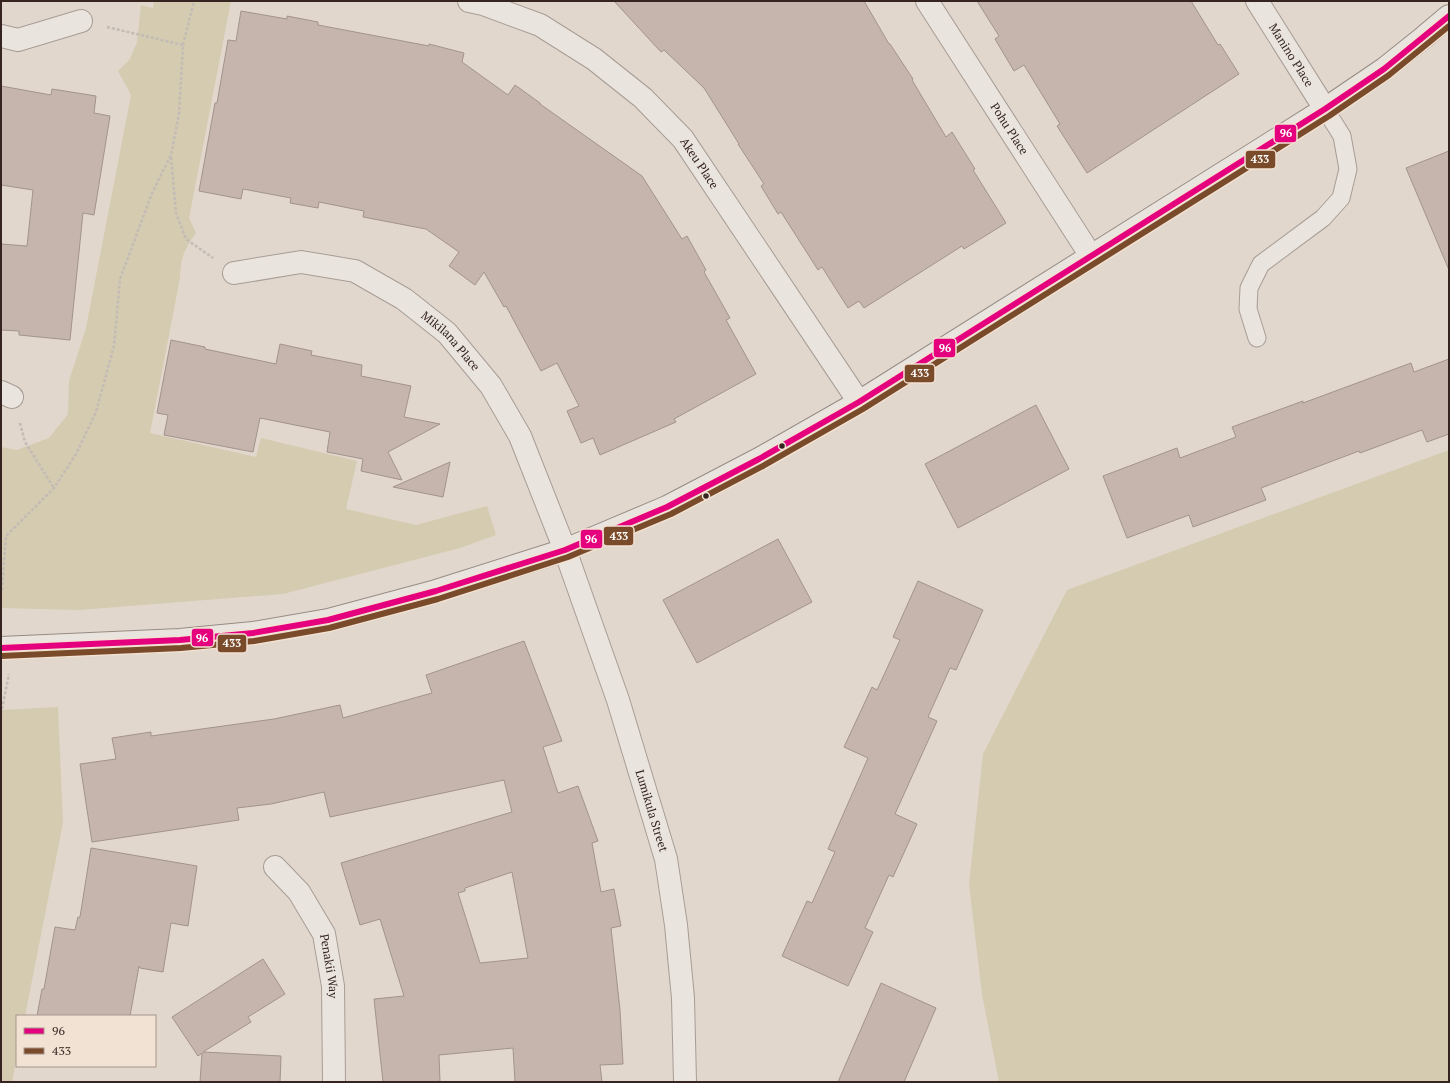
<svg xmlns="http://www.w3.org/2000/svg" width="1450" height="1083" viewBox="0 0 1450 1083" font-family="'PT Serif',serif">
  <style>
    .green { fill: #d4cbb0 }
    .building { fill: #c5b5ad; stroke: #a2938c; fill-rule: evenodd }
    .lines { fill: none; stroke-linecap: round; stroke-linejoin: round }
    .lane-casing { stroke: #a79d96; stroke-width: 19 }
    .street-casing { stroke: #a79d96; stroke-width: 24 }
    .secondary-casing { stroke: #978c85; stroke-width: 24 }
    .path { stroke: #c3bbb5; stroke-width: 2.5; stroke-dasharray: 3 2; stroke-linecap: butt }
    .lane { stroke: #eae4de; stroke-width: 17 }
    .street { stroke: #eae4de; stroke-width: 22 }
    .secondary { stroke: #eae4de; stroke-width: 22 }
    .bus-1-casing { stroke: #f2e2d3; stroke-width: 9 }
    .bus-2-casing { stroke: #f2e2d3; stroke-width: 9 }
    .bus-1 { stroke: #e5007d; stroke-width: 6 }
    .bus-2 { stroke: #7a4b2a; stroke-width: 6 }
    .bus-dot { fill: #35241f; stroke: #f2e2d3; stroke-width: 1.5 }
    .labels { text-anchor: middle; stroke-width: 3; stroke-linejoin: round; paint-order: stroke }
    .street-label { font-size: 12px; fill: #35241f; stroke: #f2e2d3 }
    .line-badge { stroke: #f2e2d3; stroke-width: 1.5 }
    .badge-label { font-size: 11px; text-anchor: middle; font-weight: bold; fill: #fff }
  </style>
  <rect width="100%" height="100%" fill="#e2d7cc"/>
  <!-- green -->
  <path class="green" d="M 154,1 L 231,1 L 189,218 L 196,233 C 184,250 181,256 180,278 L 150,433 L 256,457 L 261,438 L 357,461 L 346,509 L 416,525 L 487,506 L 496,535 L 460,548 L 283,594 L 79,610 L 1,608 L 1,447 L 17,450 L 49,438 L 68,414 L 69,381 L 86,328 L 131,95 L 118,71 L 130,59 L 137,42 L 141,5 L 153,8 Z
    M 1449,450 L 1449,1082 L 999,1082 L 982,994 L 969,884 L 983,754 L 1067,590 Z
    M 58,707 L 63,823 L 25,1016 L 17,1016 L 17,1056 L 12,1082 L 1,1082 L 1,710 Z"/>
  <!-- building -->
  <path class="building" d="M 614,1 L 864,1 L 889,44 L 890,44 L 913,79 L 912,80 L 946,137 L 952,132 L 975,169 L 973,170 L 1006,223 L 964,249 L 962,246 L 864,308 L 859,301 L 848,308 L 822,267 L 818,270 L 781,212 L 778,214 L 761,186 L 764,184 L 738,144 L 739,144 L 704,88 L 664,50 L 661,52 Z
    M 977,1 L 1191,1 L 1218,45 L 1220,44 L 1239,74 L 1087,173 L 1057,126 L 1060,124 L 1024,65 L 1014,71 L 995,39 L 999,36 Z
    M 241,11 L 287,19 L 287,16 L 318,22 L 318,25 L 429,46 L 429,44 L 464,53 L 462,62 L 508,95 L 515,85 L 540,103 L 540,104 L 642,176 L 682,239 L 687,236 L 706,270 L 704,272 L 730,318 L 726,320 L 756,374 L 674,419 L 676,422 L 600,455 L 593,438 L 581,443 L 567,411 L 579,406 L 557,363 L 541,371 L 506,306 L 504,307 L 484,272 L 475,285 L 449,266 L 459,252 L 426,229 L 363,217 L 364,211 L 319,202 L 318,208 L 290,203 L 291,198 L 243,189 L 241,199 L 199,191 L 215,103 L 217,103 L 228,40 L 236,41 Z
    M 1,86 L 51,95 L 52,89 L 96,96 L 94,113 L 110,116 L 94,215 L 83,213 L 70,340 L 19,335 L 19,331 L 1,330 L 1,244 L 27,246 L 33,190 L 1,185 Z
    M 1449,151 L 1449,270 L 1406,168 Z
    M 171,340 L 205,347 L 205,349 L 276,364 L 280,344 L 312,351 L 311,355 L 362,365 L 361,376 L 411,386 L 404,417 L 440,424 L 388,452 L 402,480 L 361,471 L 363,459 L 327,452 L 330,432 L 260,418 L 253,452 L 164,435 L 168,415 L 157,413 Z
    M 1449,359 L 1449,434 L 1427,442 L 1422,430 L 1360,453 L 1359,451 L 1261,488 L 1266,500 L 1193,527 L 1189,515 L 1127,538 L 1103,476 L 1177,448 L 1180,458 L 1236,437 L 1232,427 L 1303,401 L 1303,403 L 1411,363 L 1414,372 Z
    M 1036,405 L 1069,469 L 958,528 L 925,464 Z
    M 450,462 L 443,497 L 393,487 Z
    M 778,539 L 812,602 L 697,663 L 663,600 Z
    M 918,581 L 983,610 L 956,670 L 950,668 L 928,717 L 937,721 L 895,814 L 917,824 L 893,877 L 889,875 L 865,928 L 873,932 L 848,986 L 782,956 L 807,901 L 812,903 L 835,852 L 828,849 L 868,758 L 844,747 L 872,687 L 877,690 L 900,640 L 893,637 Z
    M 524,641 L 562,741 L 543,747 L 558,793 L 578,786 L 598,841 L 592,843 L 601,892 L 614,889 L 621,926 L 611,928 L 620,1010 L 623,1064 L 600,1065 L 602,1082 L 515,1082 L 513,1048 L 439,1055 L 440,1082 L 383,1082 L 374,999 L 404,996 L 380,919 L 360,925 L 341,863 L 512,812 L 504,780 L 330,817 L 324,792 L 271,804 L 237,808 L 239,820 L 92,842 L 80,764 L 116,759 L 112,738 L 151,732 L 151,736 L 274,719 L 340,705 L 343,718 L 432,693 L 426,675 ZM 512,872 L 528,958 L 480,963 L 458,893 L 465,891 L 465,888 Z
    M 91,848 L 197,866 L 188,926 L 171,923 L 163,972 L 140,968 L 139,966 L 130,1016 L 37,1016 L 42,989 L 44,989 L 55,927 L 75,930 L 78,917 L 80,917 Z
    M 263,959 L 285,994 L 248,1017 L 251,1022 L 203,1052 L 281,1056 L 280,1082 L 200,1082 L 202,1053 L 198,1056 L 172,1017 Z
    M 881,983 L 936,1008 L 904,1082 L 838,1082 Z"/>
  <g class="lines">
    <!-- lane casing -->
    <g class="lane-casing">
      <path id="lane" d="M 1257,338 L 1248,309 L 1249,288 L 1261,264 L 1323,218 L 1341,198 L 1348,169 L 1342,136 L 1325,109"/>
    </g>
    <!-- street casing -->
    <g class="street-casing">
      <g id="street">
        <path id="s1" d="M 469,1 L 483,4 L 540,25 L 594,59 L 643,98 L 683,139 L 859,402"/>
        <path id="s2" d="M 927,1 L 1091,256"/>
        <path id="s3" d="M 1257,1 L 1325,109"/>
        <path d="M 1,36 L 18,40 L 81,21"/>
        <path id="s4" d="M 234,273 L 301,262 L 355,271 L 404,299 L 447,333 L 491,386 L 520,436 L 565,550 L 618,700 L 666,859 L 676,925 L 683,998 L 685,1082"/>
        <path d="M 1,392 L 12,397"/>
        <path id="s5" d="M 275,867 L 299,892 L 324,934 L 333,986 L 334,1082"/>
      </g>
    </g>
    <!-- secondary casing -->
    <g class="secondary-casing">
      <path id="secondary" d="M 1,648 L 180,640 L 253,633 L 328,620 L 436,591 L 565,550 L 667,507 L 759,459 L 859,402 L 1325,109 L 1384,69 L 1424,37 L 1449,16"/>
    </g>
    <!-- path -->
    <path class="path" d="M 107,27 L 183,45
      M 171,157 L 176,213 L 186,239 L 213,258
      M 20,423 L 25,442 L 54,488
      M 2,590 L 6,536 L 54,488 L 76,454 L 96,412 L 114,346 L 120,279 L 152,193 L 171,155 L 179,114 L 183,45 L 194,1
      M 1,714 L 9,674"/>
    <!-- lane -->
    <use href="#lane" class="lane"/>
    <!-- street -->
    <use href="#street" class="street"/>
    <!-- secondary -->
    <use href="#secondary" class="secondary"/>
    <!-- bus-1 casing -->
    <g class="bus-1-casing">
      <path id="bus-1" d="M 1,648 L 180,640 L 253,633 L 328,620 L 436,591 L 565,550 L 667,507 L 759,459 L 859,402 L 1325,109 L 1384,69 L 1449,16"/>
    </g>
    <!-- bus-2 casing -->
    <g class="bus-2-casing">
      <path id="bus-2" d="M 1,656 L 181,648 L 254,641 L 329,628 L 438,599 L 568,557 L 671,514 L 763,466 L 863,409 L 1329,116 L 1389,75 L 1449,26"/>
    </g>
    <!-- bus-1 -->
    <use href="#bus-1" class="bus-1"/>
    <!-- bus-2 -->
    <use href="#bus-2" class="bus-2"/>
  </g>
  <!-- markers -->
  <g class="bus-dot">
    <circle cx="782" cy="446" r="3.5"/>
    <circle cx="706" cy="496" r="3.5"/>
  </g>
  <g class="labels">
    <!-- street labels -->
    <g class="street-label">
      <text dy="4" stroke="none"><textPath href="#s3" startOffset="64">Manino Place</textPath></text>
      <text dy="4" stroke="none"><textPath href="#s2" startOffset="152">Pohu Place</textPath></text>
      <text dy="4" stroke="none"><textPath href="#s1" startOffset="288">Akeu Place</textPath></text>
      <text dy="4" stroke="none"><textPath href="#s4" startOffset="242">Mikilana Place</textPath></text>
      <text dy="4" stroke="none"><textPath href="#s4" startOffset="758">Lumikula Street</textPath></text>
      <text dy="4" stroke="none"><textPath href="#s5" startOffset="116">Penakii Way</textPath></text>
    </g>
  </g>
  <g class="line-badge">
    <rect x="1274" y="124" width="23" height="19" rx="4" fill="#e5007d"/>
    <rect x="1245" y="150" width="31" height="19" rx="4" fill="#7a4b2a"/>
    <rect x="933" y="338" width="23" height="20" rx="4" fill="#e5007d"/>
    <rect x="904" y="364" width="31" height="19" rx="4" fill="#7a4b2a"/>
    <rect x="603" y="526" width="31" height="20" rx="4" fill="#7a4b2a"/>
    <rect x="580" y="529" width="23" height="20" rx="4" fill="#e5007d"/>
    <rect x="191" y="628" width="23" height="19" rx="4" fill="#e5007d"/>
    <rect x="217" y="634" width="30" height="19" rx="4" fill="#7a4b2a"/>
  </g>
  <g class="badge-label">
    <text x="1286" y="137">96</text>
    <text x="1260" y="163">433</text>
    <text x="945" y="352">96</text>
    <text x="920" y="377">433</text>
    <text x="619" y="540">433</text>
    <text x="591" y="543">96</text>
    <text x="202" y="642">96</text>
    <text x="232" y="647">433</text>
  </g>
  <!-- border -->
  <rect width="1450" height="1083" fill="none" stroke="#35241f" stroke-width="4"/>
  <!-- legend -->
  <rect x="16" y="1015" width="140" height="52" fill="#f2e2d3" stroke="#a6968b"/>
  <rect x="24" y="1028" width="20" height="6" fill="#e5007d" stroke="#a6968b"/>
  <text x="52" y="1035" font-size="12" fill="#35241f">96</text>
  <rect x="24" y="1048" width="20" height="6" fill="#7a4b2a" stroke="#a6968b"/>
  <text x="52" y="1055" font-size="12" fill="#35241f">433</text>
</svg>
